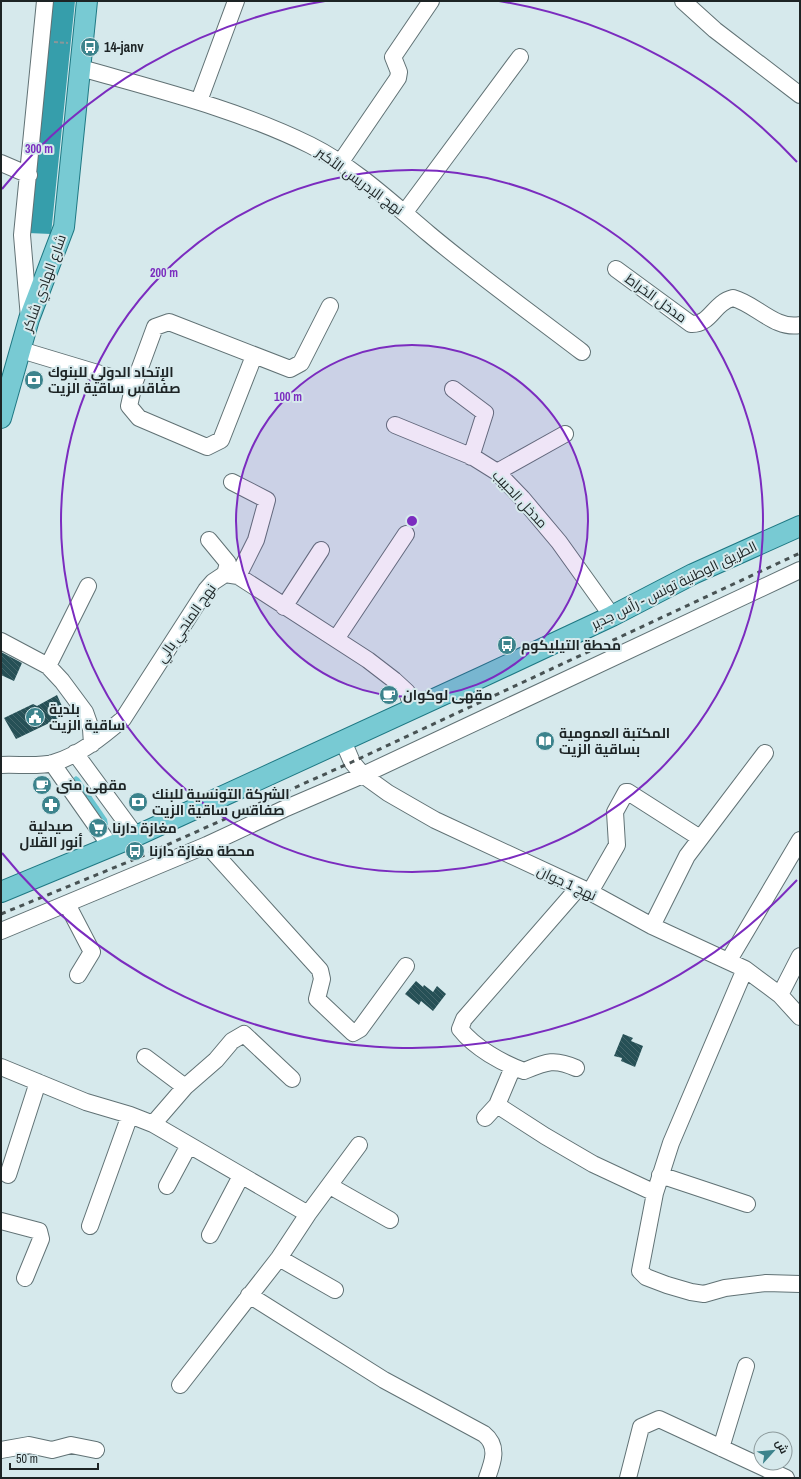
<svg xmlns="http://www.w3.org/2000/svg" width="801" height="1479" viewBox="0 0 801 1479" font-family="'Archivo Narrow',Cairo,sans-serif">
  <style>
    .park { fill: url(#park-tufts) }
    .water { fill: #369eab }
    .building { fill: url(#building-back-hatch) }
    .lines { fill: none; stroke-linecap: round; stroke-linejoin: round }
    .minor-casing { stroke: #617275; stroke-width: 18 }
    .major-casing { stroke: #1e7883; stroke-width: 22 }
    .path { stroke: #89979a; stroke-width: 2; stroke-dasharray: 4 2; stroke-linecap: butt }
    .minor { stroke: #fff; stroke-width: 16 }
    .major { stroke: #78cad3; stroke-width: 20 }
    .rail { stroke: #485253; stroke-width: 3; stroke-dasharray: 5 5; stroke-linecap: butt }
    .ring { fill: none; stroke: #7b2cbf; stroke-width: 2 }
    .labels { text-anchor: middle; stroke-width: 4; stroke-linejoin: round; paint-order: stroke }
    .poi-label { font-size: 14px; font-weight: bold; fill: #1d2425; stroke: #d6e9ec; text-anchor: start }
    .street-label { font-size: 14px; fill: #1d2425; stroke: #d6e9ec }
    .centre { fill: #7b2cbf; stroke: #d6e9ec; stroke-width: 2 }
    .ring-label { font-size: 12px; text-anchor: middle; font-weight: bold; fill: #7b2cbf; stroke: #d6e9ec; stroke-width: 4; stroke-linejoin: round; paint-order: stroke }
  </style>
  <defs>
    <pattern id="park-tufts" width="24" height="20" patternUnits="userSpaceOnUse"><rect width="24" height="20" fill="#69c4d0"/><path d="M3 7l-1-3M5 7V3M7 7l1-3M15 17l-1-3M17 17v-4M19 17l1-3" fill="none" stroke="#5ba8b2"/></pattern>
    <pattern id="building-back-hatch" width="6" height="6" patternUnits="userSpaceOnUse"><rect width="6" height="6" fill="#265056"/><path d="M-1 5l2 2M0 0l6 6M5-1l2 2" fill="none" stroke="#44666b"/></pattern>
  </defs>
  <rect width="100%" height="100%" fill="#d6e9ec"/>
  <!-- park -->
  <path class="park" d="M 76,776 L 79,778 L 107,819 L 108,825 L 105,826 L 72,779 Z"/>
  <!-- water -->
  <path class="water" d="M 51,1 L 75,1 L 51,234 L 28,233 Z"/>
  <!-- building -->
  <path class="building" d="M 1,652 L 22,663 L 14,681 L 1,675 Z
    M 57,695 L 66,715 L 16,739 L 4,718 L 33,704 L 37,706 Z
    M 416,981 L 423,987 L 424,985 L 433,992 L 437,986 L 446,994 L 433,1011 L 421,1001 L 419,1005 L 405,994 Z
    M 623,1034 L 633,1038 L 631,1041 L 643,1046 L 635,1067 L 621,1061 L 622,1058 L 614,1056 Z"/>
  <g class="lines">
    <!-- minor casing -->
    <g class="minor-casing">
      <path id="minor" d="M 683,1 L 715,30 L 800,95
        M 81,68 C 158,90 237,109 310,145 C 354,167 391,202 429,234 C 478,275 531,313 582,352
        M 199,101 L 236,1
        M 1,163 L 29,175
        M 340,163 L 398,78 L 399,72 L 393,57 L 431,1
        M 405,212 L 520,57
        M 616,269 L 691,324 C 711,325 713,303 733,298 C 756,304 775,330 800,325
        M 29,318 L 22,235 L 45,1
        M 21,350 L 134,384
        M 254,356 L 221,440 L 207,447 L 139,418 L 129,406 L 134,384 L 155,327 L 169,322 L 290,369 L 301,363 L 330,306
        M 453,389 L 485,413 L 471,457
        M 395,425 L 473,457 L 497,472 L 522,498 L 559,542 L 612,616
        M 497,472 L 565,434
        M 232,482 L 267,500 L 256,540 L 238,576
        M 209,540 L 228,563 L 225,574
        M 284,607 L 321,550
        M 336,639 L 406,534
        M 1,641 L 48,666 L 62,681 L 85,712 L 91,729 L 92,744
        M 48,666 L 88,586
        M 343,741 L 352,762 L 363,775 L 388,793 L 435,820 L 590,892 L 652,926 L 745,969 L 780,995 L 800,1017
        M 75,753 L 136,836
        M 52,763 L 111,847
        M 1,765 C 16,764 39,767 53,763 C 80,755 103,736 123,719 L 206,590 L 213,582 L 225,574 L 238,576 L 368,660 L 394,680 L 407,692 L 413,709
        M 207,845 L 320,970 L 322,979 L 317,999 L 353,1033 L 360,1029 L 406,966
        M 590,892 L 617,845 L 615,812 L 626,792 L 628,792 L 700,838
        M 67,904 L 92,952 L 78,975
        M 652,926 L 687,856 L 765,753
        M 1,931 L 207,845 L 284,809 L 363,775 L 800,570
        M 729,960 L 800,840
        M 745,969 L 671,1143 L 655,1193 L 640,1271 L 646,1277 L 667,1285 L 691,1292 L 704,1294 L 725,1288 L 766,1283 L 800,1284
        M 780,995 L 800,956
        M 145,1057 L 185,1087
        M 1,1067 L 86,1102 L 130,1115 L 153,1124 L 308,1214 L 359,1145
        M 576,1068 C 554,1058 546,1062 524,1071 C 502,1063 475,1048 460,1029 L 464,1019 L 579,887
        M 497,1105 L 545,1136 L 593,1164 L 655,1193
        M 485,1118 L 497,1105 L 513,1067
        M 153,1124 L 185,1087 L 216,1060 L 232,1041 L 244,1034 L 292,1079
        M 8,1175 L 38,1082
        M 660,1175 L 747,1204
        M 167,1186 L 189,1145
        M 330,1186 L 390,1220
        M 1,1221 L 39,1231 L 41,1239 L 25,1278
        M 90,1226 L 130,1115
        M 210,1235 L 241,1176
        M 279,1258 L 335,1290
        M 249,1295 L 384,1380 L 484,1434 C 499,1446 493,1462 487,1478
        M 180,1385 L 279,1258 L 308,1214
        M 721,1448 L 746,1366
        M 1,1450 L 29,1445 L 52,1450 L 71,1445 L 96,1450
        M 628,1478 L 641,1427 L 659,1419 L 786,1478"/>
    </g>
    <!-- major casing -->
    <g class="major-casing">
      <path id="major" d="M 1,418 L 29,319 L 64,227 L 87,1
        M 1,892 L 136,836 L 484,676 L 612,616 L 693,574 L 800,526"/>
    </g>
    <!-- path -->
    <path class="path" d="M 54,42 L 68,43"/>
    <!-- minor -->
    <use href="#minor" class="minor"/>
    <!-- major -->
    <use href="#major" class="major"/>
    <!-- rail -->
    <path class="rail" d="M 1,914 L 140,857 L 352,762 L 800,553"/>
  </g>
  <!-- distance rings -->
  <circle cx="412" cy="521" r="176" fill="#7b2cbf" fill-opacity=".12"/>
  <g class="ring">
    <circle cx="412" cy="521" r="176"/>
    <circle cx="412" cy="521" r="351"/>
    <path d="M797 880A527 527 0 0 1 2 853M2 189A527 527 0 0 1 325 1M499 1A527 527 0 0 1 797 162"/>
  </g>
  <!-- icons -->
  <defs>
    <g id="bus-disc" transform="scale(1)"><circle r="9.5" fill="#3c838c" stroke="#d6e9ec"/><path d="M-5-6H5V4H4V6H2V4H-2V6H-4V4H-5ZM-3.5-4V0h7V-4ZM-3.5 1.2v1.5H-2V1.2ZM2 1.2v1.5H3.5V1.2Z" fill="#fff"/></g>
    <g id="bank-disc" transform="scale(1)"><circle r="9.5" fill="#3c838c" stroke="#d6e9ec"/><path d="M-6-4H6V4H-6ZM0-2.3a2.3 2.3 0 1 0 0 4.6a2.3 2.3 0 1 0 0-4.6Z" fill="#fff"/></g>
    <g id="cafe-disc" transform="scale(1)"><circle r="9.5" fill="#3c838c" stroke="#d6e9ec"/><path d="M-5.5-4.5H6V0H3Q3 3.5 0 3.5H-2.5Q-5.5 3.5-5.5 0ZM3-3.2v2h1.7v-2ZM-6 4.5H4V6H-6Z" fill="#fff"/></g>
    <g id="civic-disc" transform="scale(1)"><circle r="9.5" fill="#3c838c" stroke="#d6e9ec"/><path d="M-.6-6.5H3V-4.5H.6V-3L4-1V1h2V6H-6V1h2V-1L-.6-3ZM-1.2 2.5V6h2.4V2.5Z" fill="#fff"/></g>
    <g id="library-disc" transform="scale(1)"><circle r="9.5" fill="#3c838c" stroke="#d6e9ec"/><path d="M-6-4Q-3-5.5-.7-3.5V5Q-3 3-6 4ZM6-4Q3-5.5 .7-3.5V5Q3 3 6 4Z" fill="#fff"/></g>
    <g id="pharmacy-disc" transform="scale(1)"><circle r="9.5" fill="#3c838c" stroke="#d6e9ec"/><path d="M-2-6h4v4h4v4h-4v4h-4v-4h-4v-4h4Z" fill="#fff"/></g>
    <g id="supermarket-disc" transform="scale(1)"><circle r="9.5" fill="#3c838c" stroke="#d6e9ec"/><path d="M-6-5.5h2.5l.6 2H6L4.5 2H-2.5L-4.4-4H-6ZM-1.5 3.2a1.3 1.3 0 1 0 .1 0ZM3 3.2a1.3 1.3 0 1 0 .1 0Z" fill="#fff"/></g>
  </defs>
  <g fill-rule="evenodd">
    <use href="#bus-disc" x="90" y="47"/>
    <use href="#bank-disc" x="34" y="380"/>
    <use href="#bus-disc" x="507" y="645"/>
    <use href="#cafe-disc" x="389" y="695"/>
    <use href="#civic-disc" x="35" y="717"/>
    <use href="#library-disc" x="545" y="741"/>
    <use href="#cafe-disc" x="42" y="785"/>
    <use href="#bank-disc" x="138" y="802"/>
    <use href="#pharmacy-disc" x="51" y="805"/>
    <use href="#supermarket-disc" x="98" y="828"/>
    <use href="#bus-disc" x="135" y="851"/>
  </g>
  <g class="labels">
    <!-- poi labels -->
    <g class="poi-label">
      <text x="104" y="52">14-janv</text>
      <text x="48" y="377">الإتحاد الدولي للبنوك<tspan x="48" dy="16">صفاقس ساقية الزيت</tspan></text>
      <text x="521" y="650">محطة التيليكوم</text>
      <text x="403" y="700">مقهى لوكوان</text>
      <text x="49" y="714">بلدية<tspan x="49" dy="16">ساقية الزيت</tspan></text>
      <text x="559" y="738">المكتبة العمومية<tspan x="559" dy="16">بساقية الزيت</tspan></text>
      <text x="56" y="790">مقهى منى</text>
      <text x="152" y="799">الشركة التونسية للبنك<tspan x="152" dy="16">صفاقس ساقية الزيت</tspan></text>
      <text x="51" y="831" text-anchor="middle">صيدلية<tspan x="51" dy="16">أنور القلال</tspan></text>
      <text x="112" y="833">مغازة دارنا</text>
      <text x="149" y="856">محطة مغازة دارنا</text>
    </g>
    <!-- street labels -->
    <g class="street-label">
      <text transform="translate(360 181) rotate(36)" y="5">نهج الإدريس الأكبر</text>
      <text transform="translate(44 283) rotate(-70)" y="5">شارع الهادي شاكر</text>
      <text transform="translate(656 298) rotate(36)" y="5">مدخل الخراط</text>
      <text transform="translate(520 499) rotate(47)" y="5">مدخل الحبيب</text>
      <text transform="translate(674 585) rotate(-26)" y="5">الطريق الوطنية تونس - رأس جدير</text>
      <text transform="translate(186 623) rotate(-55)" y="5">نهج المنجي بالي</text>
      <text transform="translate(567 883) rotate(25)" y="5">نهج 1 جوان</text>
    </g>
  </g>
  <circle cx="412" cy="521" r="6" class="centre"/>
  <g class="ring-label">
    <text x="39" y="153">300 m</text>
    <text x="164" y="277">200 m</text>
    <text x="288" y="401">100 m</text>
  </g>
  <!-- border -->
  <rect width="801" height="1479" fill="none" stroke="#1d2425" stroke-width="4"/>
  <!-- north arrow -->
  <g transform="translate(773 1451) rotate(63)"><circle r="19" fill="#d6e9ec" stroke="#8c9a9c"/>
  <path d="M0-3L7 15L0 10L-7 15Z" fill="#3c838c"/>
  <text y="-6" font-size="11" font-weight="bold" text-anchor="middle" fill="#1d2425">ش</text>
  </g>
  <!-- scale -->
  <path d="M10 1463v6h88v-6" fill="none" stroke="#1d2425" stroke-width="2"/>
  <text x="16" y="1463" font-size="12" fill="#1d2425" stroke="#d6e9ec" stroke-width="3" paint-order="stroke">50 m</text>
</svg>
